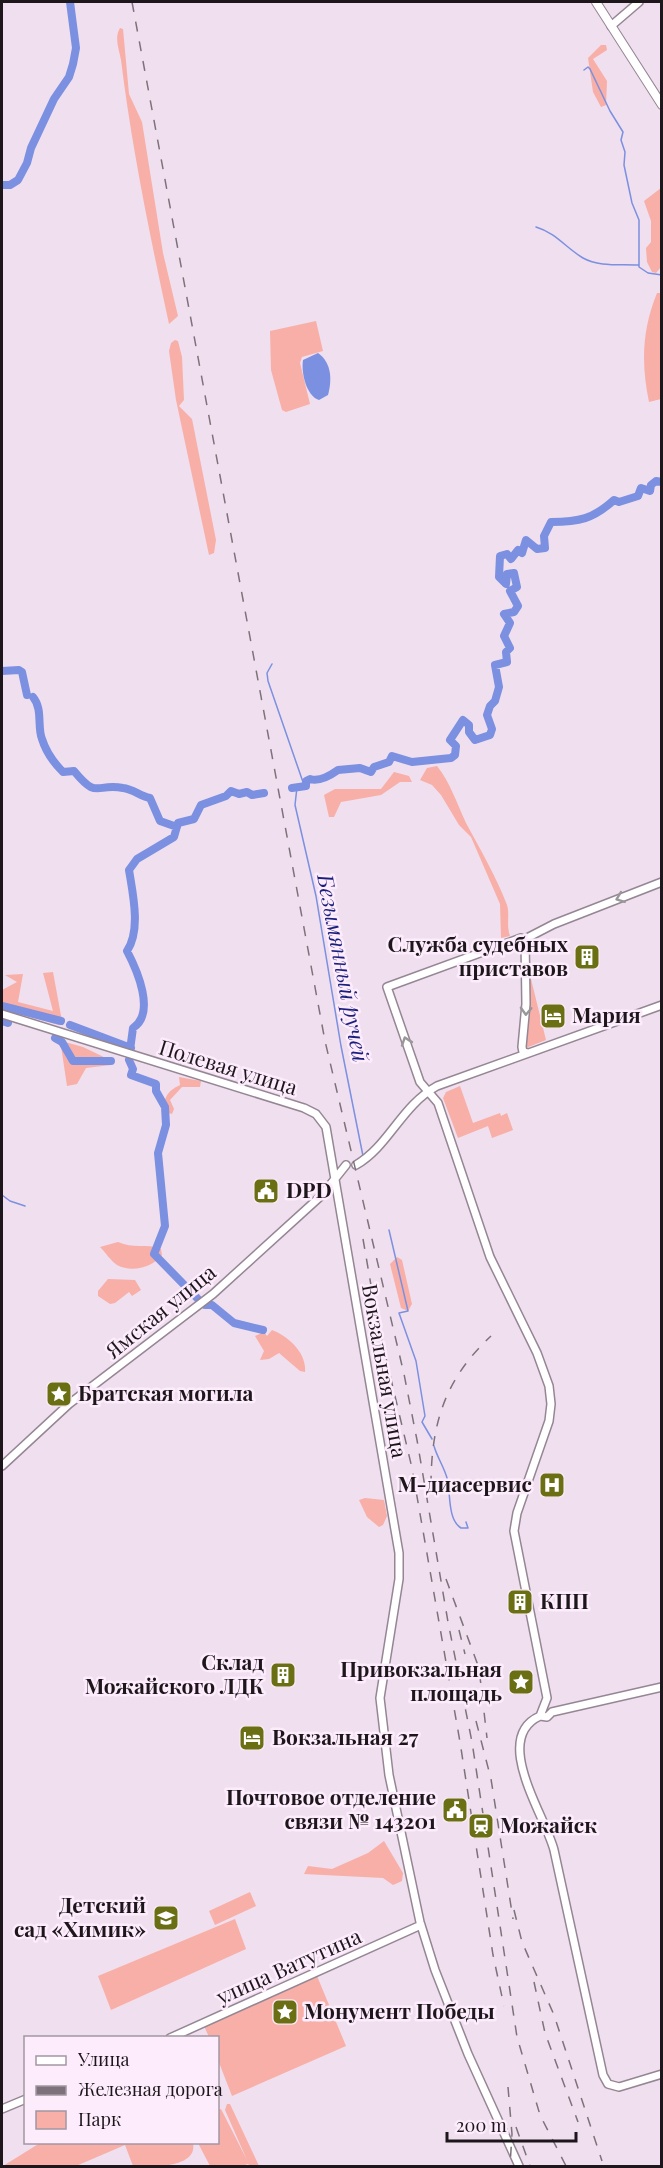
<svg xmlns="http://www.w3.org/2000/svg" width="663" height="2168" viewBox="0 0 663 2168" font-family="'Playfair Display',serif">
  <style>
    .green { fill: #f7afa7 }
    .water { fill: #7b90e0 }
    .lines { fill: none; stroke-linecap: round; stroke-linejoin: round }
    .stream { stroke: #7b90e0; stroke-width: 1.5 }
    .river { stroke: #7b90e0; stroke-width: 8 }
    .secondary-casing { stroke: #958694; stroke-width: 10 }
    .primary-casing { stroke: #958694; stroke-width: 10 }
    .secondary { stroke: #fff; stroke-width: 7 }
    .primary { stroke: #fff; stroke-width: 8 }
    .rail { stroke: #7d727b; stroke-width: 1.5; stroke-dasharray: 10 10; stroke-linecap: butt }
    .oneway { stroke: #999799 }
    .labels { text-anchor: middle; stroke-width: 5; stroke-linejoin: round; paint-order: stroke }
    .poi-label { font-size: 21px; font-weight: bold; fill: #1d171c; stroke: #fdecfc; text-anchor: start }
    .street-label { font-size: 21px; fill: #1d171c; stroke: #fdecfc }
    .water-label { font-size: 22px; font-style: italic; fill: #1b1f7c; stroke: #fdecfc }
  </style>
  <rect width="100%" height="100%" fill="#f0dfee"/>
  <!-- green -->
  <path class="green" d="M 120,28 L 123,29 L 129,94 L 142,122 L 163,253 L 178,316 L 169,324 C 150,236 132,149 121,60 C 119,49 114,38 120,28 Z
    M 601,45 L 606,45 L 607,50 L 593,59 L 607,81 L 606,105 L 601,107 L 593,92 L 588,58 Z
    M 661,188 L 661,267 L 656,273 L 652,272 L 647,262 L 646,248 L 651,242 L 651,221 L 644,201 Z
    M 657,293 L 662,293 L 661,399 L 649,402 C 641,363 642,330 657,293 Z
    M 316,321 L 323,351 L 302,357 L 300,363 L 310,404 L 286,412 L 282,410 L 271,370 L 270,331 Z
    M 175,340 L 178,341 L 182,357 L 184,400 L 179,406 L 192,419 L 216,540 L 214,553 L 209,555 L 176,400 L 169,351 L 171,343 Z
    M 437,766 C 450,782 457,804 466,823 C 481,851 496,876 507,905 C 510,914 506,925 510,936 L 501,938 L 500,904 L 471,837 L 459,825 L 441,795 L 432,785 L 420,780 L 427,768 Z
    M 394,772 L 409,776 L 412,782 L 400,782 L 381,795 L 341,802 L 334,817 L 329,817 L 324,795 L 335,789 L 381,789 Z
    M 53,972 L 62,1021 L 59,1025 L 2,1009 L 2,990 L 17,982 L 5,975 L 23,974 L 18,1002 L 53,1011 L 43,973 Z
    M 529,979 L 531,979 L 546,1040 L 526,1048 L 529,1016 Z
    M 65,1042 L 83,1047 L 110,1060 L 111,1065 L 86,1068 L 77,1084 L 67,1086 L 61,1046 Z
    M 179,1077 L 201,1081 L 200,1087 L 182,1087 L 170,1100 L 174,1109 L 172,1114 L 162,1111 C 165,1097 167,1091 180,1085 Z
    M 460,1086 L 473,1123 L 500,1113 L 501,1116 L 507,1113 L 513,1130 L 492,1138 L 488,1126 L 458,1138 L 443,1098 L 446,1092 Z
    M 118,1242 C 133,1249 146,1243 161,1249 L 162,1255 C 153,1267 132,1273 117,1265 C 111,1261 105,1252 100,1247 Z
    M 397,1257 L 402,1260 L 412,1304 L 408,1311 L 401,1308 L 390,1264 Z
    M 108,1279 L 135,1280 L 141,1290 L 132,1296 L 129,1292 L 115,1303 L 110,1304 L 98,1296 L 98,1291 Z
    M 272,1330 C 288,1336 307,1353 305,1372 L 300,1371 L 279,1353 L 269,1359 L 260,1360 L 264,1351 L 255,1336 L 264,1332 L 267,1336 Z
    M 365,1498 L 384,1500 L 387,1516 L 383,1525 L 379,1527 L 367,1517 L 359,1500 Z
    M 384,1841 L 403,1873 L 402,1881 L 393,1885 L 383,1878 L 304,1874 L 308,1866 L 332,1869 L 368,1853 Z
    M 250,1892 L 256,1906 L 215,1925 L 209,1911 Z
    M 235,1919 L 246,1949 L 111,2010 L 98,1976 Z
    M 317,1976 L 346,2046 L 232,2096 L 218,2060 L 218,2038 L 209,2037 L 204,2026 Z
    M 227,2104 L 230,2104 L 259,2166 L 250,2166 L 248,2164 L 242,2166 L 210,2166 L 198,2143 L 218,2142 L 218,2110 L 221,2109 L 247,2160 L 225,2110 Z
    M 193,2143 C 198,2168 152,2167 133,2166 L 125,2145 L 76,2166 L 3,2166 L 40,2143 Z"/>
  <!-- water -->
  <path class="water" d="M 318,353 C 332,363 332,380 328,395 L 319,400 C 306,396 301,372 303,360 Z"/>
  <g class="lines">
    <!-- stream -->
    <path class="stream" d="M 584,70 L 588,67 L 590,69 L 610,111 L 623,132 L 621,140 L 625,152 L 624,165 L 632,203 L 639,220 L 639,267 L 648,273 L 662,275
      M 536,227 C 556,233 566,248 583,258 C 599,267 620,264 638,265
      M 272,664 L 267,673 L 268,681 L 304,785
      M 297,787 L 295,805 L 316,896 L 341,1046 L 363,1156
      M 2,1195 L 10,1201 L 25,1206
      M 389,1230 L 408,1311 L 399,1313 L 416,1361 L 425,1416 L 422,1422 L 432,1439
      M 434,1446 C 437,1457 444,1467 447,1478 C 451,1493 447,1519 461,1528 L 468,1528 L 466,1522"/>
    <!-- river -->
    <path class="river" d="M 2,185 L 10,185 L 18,180 L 27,163 L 31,148 L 54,99 L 69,77 L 73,64 L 76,48 L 70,2
      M 2,671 L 19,670 L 22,672 L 27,695
      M 33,697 C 43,709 37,727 42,739 C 46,752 54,763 63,772 L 74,771 C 98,800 95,783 123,788 C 133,789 140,796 150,798 L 160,821 L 177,827
      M 292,788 L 306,786 L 306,781 L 310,779 C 319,782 331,775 338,770 L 360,768 L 371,772 L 374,767 L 389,762 L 392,756 L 412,762 L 451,758 L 455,755 L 456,746 L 450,740 L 463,720 L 469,725 L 469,732 L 475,740 L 490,735 L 492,729 L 487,715 L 490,706 L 495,701 L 499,687 L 495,665 L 507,662 L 506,652 L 510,648 L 504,636 L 510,623 L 504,614 L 514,612 L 518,606 L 510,591 L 517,587 L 514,573 L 507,574 L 506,584 L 499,577 L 500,556 L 507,554 L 511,559 L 518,550 L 522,553 L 526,540 L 537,549 L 545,548 L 544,536 L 551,522 C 579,522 593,519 614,500 L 619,502 L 638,496 L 641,488 L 650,491 L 651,485 L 656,481 L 662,482
      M 2,1006 L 61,1021
      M 2,1021 L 8,1023
      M 70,1025 L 131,1048
      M 55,1038 L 62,1042 L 73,1061 L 111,1061
      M 130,1050 L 133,1028 C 156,1013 137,970 127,951 C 141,930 133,895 129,870 L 137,859 L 174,837 L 178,823 L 194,819 L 201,805 L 226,796 L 231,791 L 239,794 L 247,792 L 252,795 L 264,793
      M 129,1060 L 133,1069 L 131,1075 L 156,1084 L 156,1091 L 165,1107 L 166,1125 L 158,1153 L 165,1226 L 154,1254 L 198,1299
      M 205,1305 L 212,1305 L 234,1323 L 263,1330"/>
    <!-- secondary casing -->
    <g class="secondary-casing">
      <path id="secondary" d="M 611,26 L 639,2
        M 525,940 L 521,938 L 387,987 L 420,1082 L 438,1103 L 490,1257 L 537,1353 L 549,1386 L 551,1404 L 549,1421 L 517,1513 L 514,1531 L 547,1698 L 540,1716
        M 2,1014 L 304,1108 L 316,1114 L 326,1127 L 399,1553 L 399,1579 L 380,1698 L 389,1775 L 420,1922 L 435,1970 L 468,2054 L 519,2166
        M 528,1053 L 523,1052 L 522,1047 L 526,1004 L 525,939 L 554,924 L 662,882
        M 356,1165 C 389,1146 401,1106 437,1086 L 662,1005
        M 2,1466 L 69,1404 L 213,1294 L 322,1195 L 346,1165
        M 540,1716 C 491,1738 545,1815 554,1850 L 603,2075 L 608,2084 L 619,2087 L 662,2074
        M 540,1716 L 547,1717 L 552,1712 L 662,1687
        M 170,2038 L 421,1925
        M 2,2109 L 26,2099"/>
    </g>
    <!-- primary casing -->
    <g class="primary-casing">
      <path id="primary" d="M 596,2 L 662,105"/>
    </g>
    <!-- secondary -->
    <use href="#secondary" class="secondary"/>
    <!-- primary -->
    <use href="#primary" class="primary"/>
    <!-- rail -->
    <path class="rail" d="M 132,2 L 325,1041 L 404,1374 L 417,1440 L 448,1622 L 472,1742 L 517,2037 L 540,2115 L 566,2166
      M 363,1239 L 377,1320 L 412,1468 L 460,1742 L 493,1955 L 504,2006
      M 431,1486 C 431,1423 445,1379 491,1336
      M 446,1579 L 479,1668 L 487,1738
      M 459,1630 L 465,1654
      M 476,1721 L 491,1779 L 513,1919
      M 514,1910 L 522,1942 L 554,2015 L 602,2161
      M 534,1982 L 545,2033 L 578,2122
      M 508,2087 L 512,2134 L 510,2166
      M 516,2127 L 530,2166"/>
  </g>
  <!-- one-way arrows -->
  <defs><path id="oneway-chevron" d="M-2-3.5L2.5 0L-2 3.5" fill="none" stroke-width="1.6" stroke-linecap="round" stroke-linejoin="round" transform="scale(1.5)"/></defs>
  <g class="oneway">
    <use href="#oneway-chevron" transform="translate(620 898) rotate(159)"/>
    <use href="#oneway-chevron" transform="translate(526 1011) rotate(92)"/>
    <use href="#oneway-chevron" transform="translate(406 1041) rotate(-109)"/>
  </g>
  <!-- icons -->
  <defs>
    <g id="building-square" transform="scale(1.35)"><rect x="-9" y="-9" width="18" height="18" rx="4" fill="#6b6f13" stroke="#fdecfc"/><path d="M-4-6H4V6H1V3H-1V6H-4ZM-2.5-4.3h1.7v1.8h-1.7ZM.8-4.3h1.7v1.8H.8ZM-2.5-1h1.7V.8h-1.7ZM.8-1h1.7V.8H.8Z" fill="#fff"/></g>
    <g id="hotel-square" transform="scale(1.35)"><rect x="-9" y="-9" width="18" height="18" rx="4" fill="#6b6f13" stroke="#fdecfc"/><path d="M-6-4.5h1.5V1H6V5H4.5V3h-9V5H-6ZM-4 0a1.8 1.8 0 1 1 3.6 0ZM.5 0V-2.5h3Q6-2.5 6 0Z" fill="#fff"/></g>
    <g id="civic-square" transform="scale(1.35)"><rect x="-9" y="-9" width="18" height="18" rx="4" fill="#6b6f13" stroke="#fdecfc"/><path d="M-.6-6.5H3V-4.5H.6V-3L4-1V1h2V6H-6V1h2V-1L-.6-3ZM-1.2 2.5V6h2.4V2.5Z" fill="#fff"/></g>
    <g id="sight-square" transform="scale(1.35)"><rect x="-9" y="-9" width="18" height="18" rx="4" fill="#6b6f13" stroke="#fdecfc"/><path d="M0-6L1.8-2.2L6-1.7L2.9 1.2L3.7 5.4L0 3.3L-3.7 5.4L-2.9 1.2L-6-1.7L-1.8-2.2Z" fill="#fff"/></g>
    <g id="hospital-square" transform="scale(1.35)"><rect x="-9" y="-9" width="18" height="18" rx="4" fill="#6b6f13" stroke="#fdecfc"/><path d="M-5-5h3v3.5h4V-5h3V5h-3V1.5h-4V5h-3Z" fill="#fff"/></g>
    <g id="station-square" transform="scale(1.35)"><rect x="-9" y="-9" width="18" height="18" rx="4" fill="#6b6f13" stroke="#fdecfc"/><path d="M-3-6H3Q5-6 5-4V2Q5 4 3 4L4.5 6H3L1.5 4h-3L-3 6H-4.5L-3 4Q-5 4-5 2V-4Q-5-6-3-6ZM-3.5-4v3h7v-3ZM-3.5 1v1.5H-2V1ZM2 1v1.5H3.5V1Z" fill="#fff"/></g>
    <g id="school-square" transform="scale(1.35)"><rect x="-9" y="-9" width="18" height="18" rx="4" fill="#6b6f13" stroke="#fdecfc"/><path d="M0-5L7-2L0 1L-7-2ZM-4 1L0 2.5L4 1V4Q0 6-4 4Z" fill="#fff"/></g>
  </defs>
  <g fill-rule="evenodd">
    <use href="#building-square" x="587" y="957"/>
    <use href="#hotel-square" x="553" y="1016"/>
    <use href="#civic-square" x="266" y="1191"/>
    <use href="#sight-square" x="59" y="1394"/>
    <use href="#hospital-square" x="552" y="1485"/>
    <use href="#building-square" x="520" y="1602"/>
    <use href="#building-square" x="283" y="1675"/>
    <use href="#sight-square" x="521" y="1682"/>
    <use href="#hotel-square" x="252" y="1738"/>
    <use href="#civic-square" x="455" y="1810"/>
    <use href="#station-square" x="481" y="1826"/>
    <use href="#school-square" x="166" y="1918"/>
    <use href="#sight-square" x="285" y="2012"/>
  </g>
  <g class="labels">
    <!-- poi labels -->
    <g class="poi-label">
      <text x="568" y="952" text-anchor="end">Служба судебных<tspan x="568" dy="24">приставов</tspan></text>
      <text x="572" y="1023">Мария</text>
      <text x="286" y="1198">DPD</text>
      <text x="78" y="1401">Братская могила</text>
      <text x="532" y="1492" text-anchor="end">М-диасервис</text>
      <text x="540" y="1609">КПП</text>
      <text x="264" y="1670" text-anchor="end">Склад<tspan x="264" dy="24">Можайского ЛДК</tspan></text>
      <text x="502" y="1677" text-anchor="end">Привокзальная<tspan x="502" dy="24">площадь</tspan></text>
      <text x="272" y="1745">Вокзальная 27</text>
      <text x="436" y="1805" text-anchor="end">Почтовое отделение<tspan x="436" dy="24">связи № 143201</tspan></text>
      <text x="500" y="1833">Можайск</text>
      <text x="146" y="1913" text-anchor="end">Детский<tspan x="146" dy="24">сад «Химик»</tspan></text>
      <text x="304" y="2019">Монумент Победы</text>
    </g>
    <!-- street labels -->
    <g class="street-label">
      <text transform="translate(228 1068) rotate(17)" y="7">Полевая улица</text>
      <text transform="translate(161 1312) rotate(-39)" y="7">Ямская улица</text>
      <text transform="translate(384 1371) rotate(80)" y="7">Вокзальная улица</text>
      <text transform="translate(289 1967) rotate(-24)" y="7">улица Ватутина</text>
    </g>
    <!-- water labels -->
    <g class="water-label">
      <text transform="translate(343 968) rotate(79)" y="8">Безымянный ручей</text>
    </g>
  </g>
  <!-- border -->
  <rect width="663" height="2168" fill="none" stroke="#1d171c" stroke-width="6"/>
  <!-- legend -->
  <rect x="24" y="2036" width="195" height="108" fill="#fdecfc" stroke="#a397a2" stroke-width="1.5"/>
  <rect x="36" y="2056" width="30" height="9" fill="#ffffff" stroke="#a397a2" stroke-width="1.5"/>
  <text x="78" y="2066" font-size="18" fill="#1d171c">Улица</text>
  <rect x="36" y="2086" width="30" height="9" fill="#7d727b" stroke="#a397a2" stroke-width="1.5"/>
  <text x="78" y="2096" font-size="18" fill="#1d171c">Железная дорога</text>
  <rect x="36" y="2111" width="30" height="18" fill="#f7afa7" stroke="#a397a2" stroke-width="1.5"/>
  <text x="78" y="2126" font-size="18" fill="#1d171c">Парк</text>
  <!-- scale -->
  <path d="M447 2132v9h129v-9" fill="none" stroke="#1d171c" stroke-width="3"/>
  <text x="456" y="2132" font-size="18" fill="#1d171c" stroke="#fdecfc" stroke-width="4.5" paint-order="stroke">200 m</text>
</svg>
